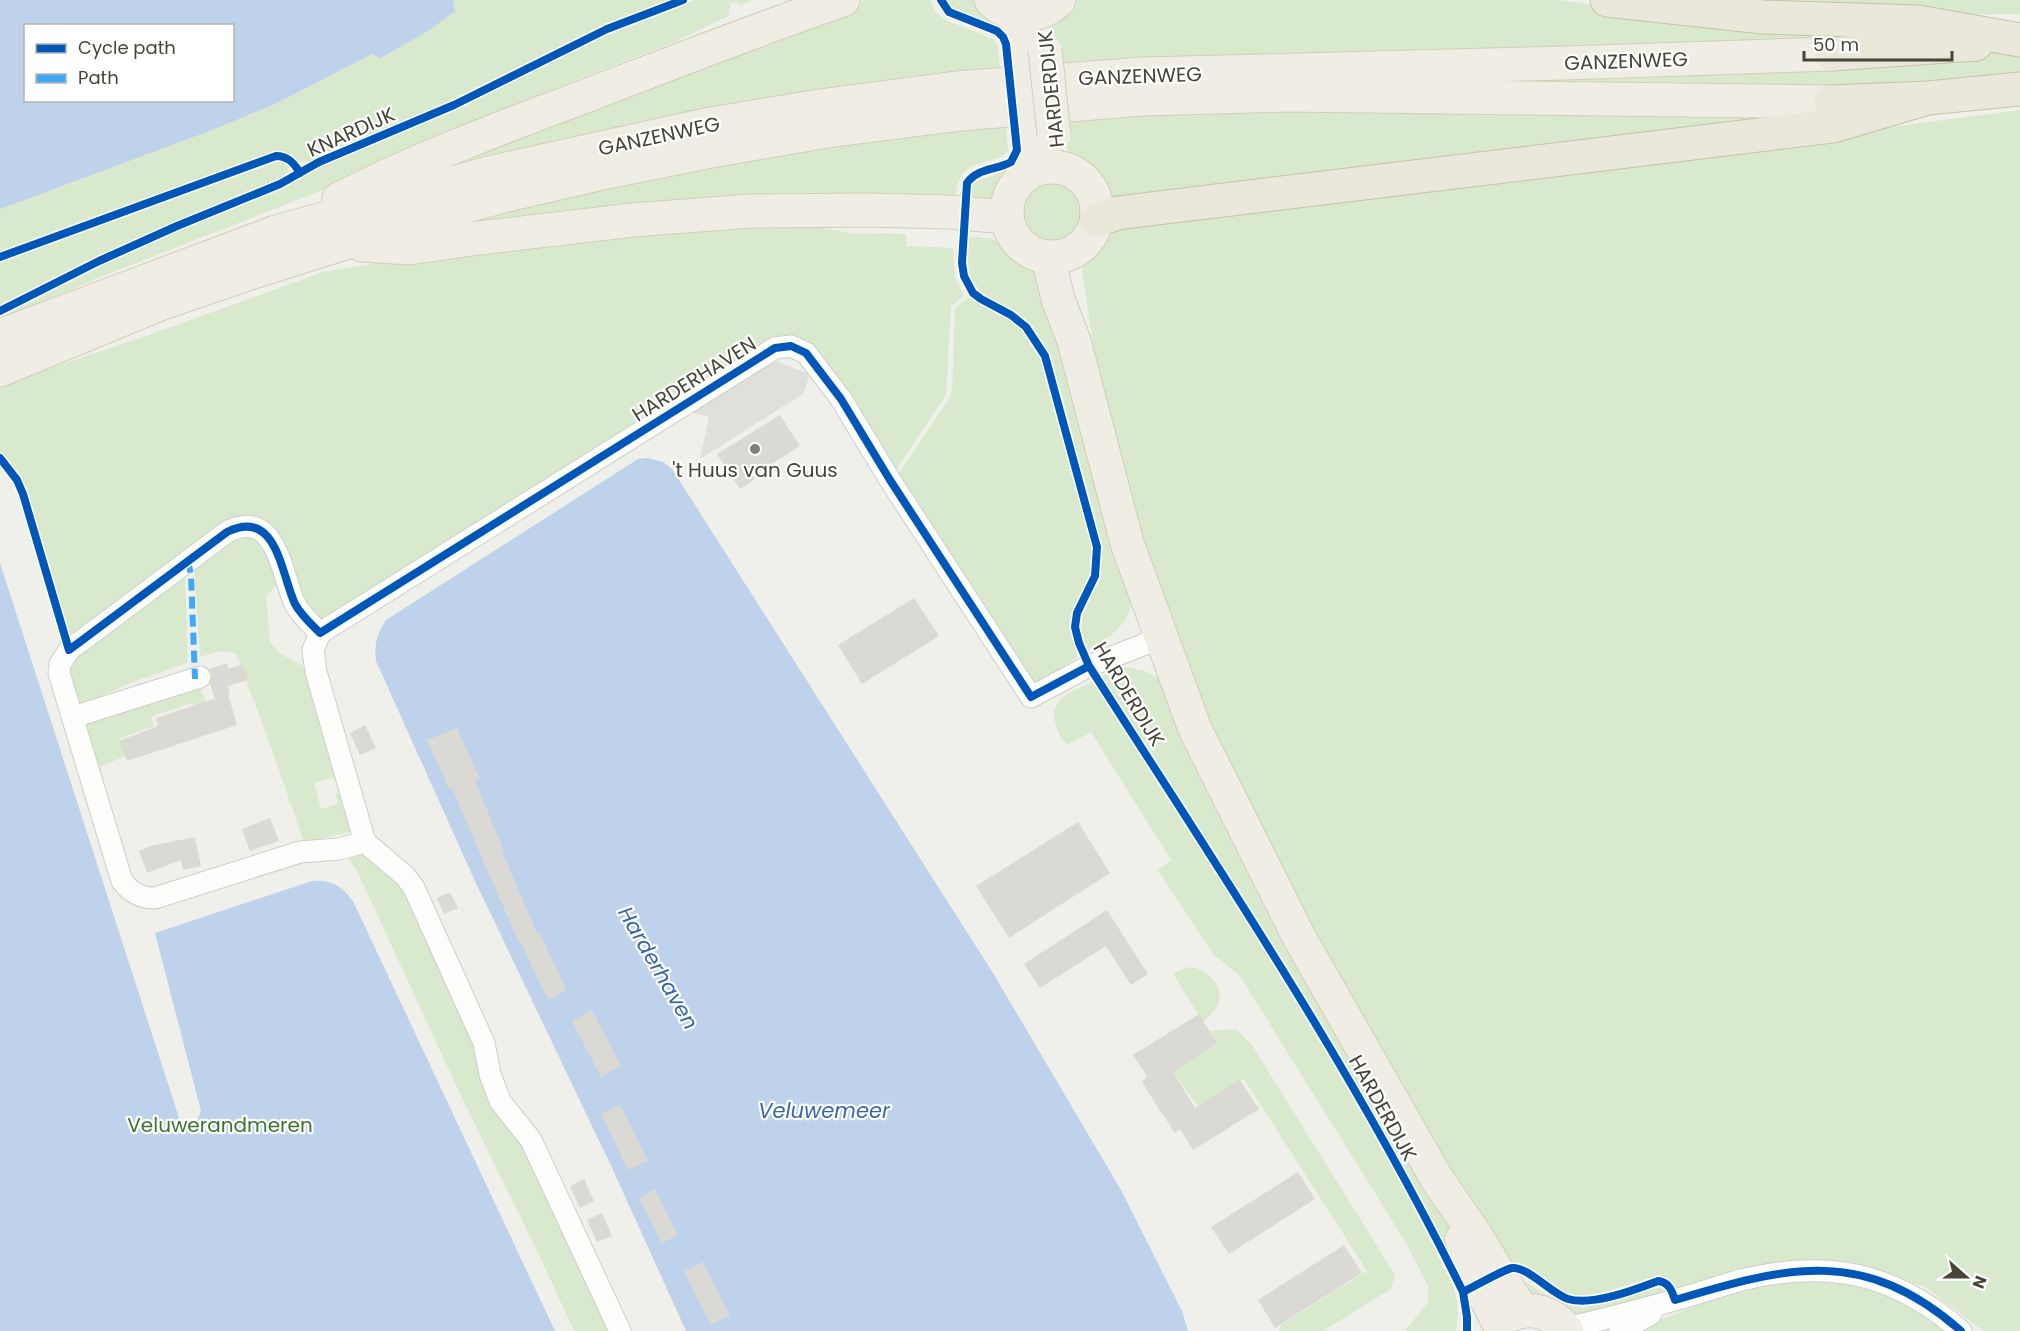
<svg xmlns="http://www.w3.org/2000/svg" width="2020" height="1331" viewBox="0 0 2020 1331" font-family="Poppins,sans-serif">
  <style>
    .green { fill: #d9e9cd; fill-rule: evenodd }
    .parking { fill: #dfdfdb }
    .water { fill: #bfd2eb; fill-rule: evenodd }
    .building { fill: #dad9d4 }
    .lines { fill: none; stroke-linecap: round; stroke-linejoin: round }
    .street-casing { stroke: #cecec9; stroke-width: 23 }
    .primary-casing { stroke: #d1ceba; stroke-width: 35 }
    .highway-casing { stroke: #c6c1a8; stroke-width: 35 }
    .street { stroke: #fdfdfc; stroke-width: 21 }
    .primary { stroke: #f0eee4; stroke-width: 33 }
    .highway { stroke: #eae8db; stroke-width: 33 }
    .primary-bridge-casing { stroke: #d1ceba; stroke-width: 35; stroke-linecap: butt }
    .primary-bridge { stroke: #f0eee4; stroke-width: 33 }
    .quiet { stroke: #3fa9f5; stroke-width: 6; stroke-dasharray: 12 6; stroke-linecap: butt }
    .cycleway-casing { stroke: #fff; stroke-width: 11 }
    .cycleway { stroke: #0057b8; stroke-width: 8 }
    .poi-dot { fill: #828076; stroke: #fff; stroke-width: 2 }
    .labels { text-anchor: middle; stroke-width: 4.5; stroke-linejoin: round; paint-order: stroke }
    .street-label { font-size: 20px; fill: #464337; stroke: #fff }
    .poi-label { font-size: 20px; fill: #464337; stroke: #fff }
    .park-label { font-size: 20px; fill: #3d732f; stroke: #fff }
    .water-label { font-size: 21px; font-style: italic; fill: #3966a9; stroke: #fff }
  </style>
  <rect width="100%" height="100%" fill="#f0f0eb"/>
  <!-- green -->
  <path class="green" d="M 0,0 L 670,0 L 604,26 L 557,48 L 493,82 L 446,104 L 307,163 L 296,160 L 286,152 L 272,152 L 0,251 ZM 26,26 L 232,26 L 232,100 L 26,100 Z
    M 695,0 L 754,0 L 739,5 L 737,1 L 729,4 L 731,8 L 728,9 L 730,15 L 679,40 L 520,102 L 460,133 L 374,170 L 103,276 L 0,320 L 0,317 L 128,252 L 192,223 L 277,190 L 327,162 L 447,114 L 608,34 Z
    M 865,0 L 931,0 L 934,10 L 943,19 L 993,39 L 998,46 L 1000,71 L 381,190 L 831,10 Z
    M 946,0 L 982,0 L 1007,33 C 991,18 957,17 946,0 Z
    M 1068,0 L 1559,0 L 1593,5 L 1917,36 L 1054,66 L 1052,30 L 1053,23 Z
    M 1657,0 L 2020,0 L 2020,14 L 1918,15 Z
    M 2020,50 L 2020,75 L 1858,88 L 1134,85 L 1956,57 Z
    M 1204,110 L 1831,113 L 1106,206 C 1099,176 1084,175 1069,154 C 1063,144 1062,129 1059,118 Z
    M 2020,110 L 2020,1331 L 1983,1331 L 1927,1288 L 1850,1262 L 1749,1274 L 1678,1290 L 1669,1279 C 1648,1272 1605,1298 1578,1296 C 1556,1295 1527,1261 1511,1264 C 1508,1264 1505,1267 1503,1268 L 1331,971 L 1212,731 L 1143,542 L 1095,359 L 1082,270 L 1086,258 L 1107,230 Z
    M 1006,122 L 1008,151 C 1003,157 998,158 991,160 C 961,168 957,174 955,206 L 471,232 L 458,222 L 710,163 Z
    M 278,159 L 286,162 C 290,169 288,174 281,178 L 139,237 L 0,307 L 0,261 Z
    M 1019,159 C 1018,175 1005,186 1000,202 L 970,207 L 971,188 L 974,182 L 1005,171 Z
    M1023 212a29 29 0 1 1 58 0a29 29 0 1 1-58 0Z
    M 759,217 L 852,233 L 906,234 L 906,246 L 953,248 L 955,277 L 964,296 L 951,306 L 946,395 L 894,473 L 816,349 L 808,342 L 780,336 L 323,620 L 315,618 L 252,521 L 71,636 L 69,634 L 26,490 L 15,469 L 0,451 L 0,385 L 140,338 L 323,272 L 410,257 Z
    M 968,237 L 990,238 L 1004,244 L 1039,272 L 1132,603 C 1126,628 1108,638 1088,650 L 1081,634 L 1082,616 L 1099,576 L 1101,542 L 1061,392 L 1046,348 L 1033,327 L 1018,313 L 983,294 L 972,281 L 967,263 Z
    M 971,296 C 981,305 992,309 1004,315 C 1021,324 1032,340 1041,357 L 1091,535 C 1094,554 1093,573 1084,591 C 1079,601 1073,609 1072,621 C 1070,634 1080,647 1076,658 L 1041,681 L 1028,681 L 896,477 L 949,399 L 952,390 L 955,308 Z
    M 254,532 L 282,580 L 266,596 L 270,642 L 281,654 L 308,669 L 340,773 L 335,781 L 333,777 L 314,783 L 321,809 L 338,804 L 335,794 L 339,793 L 338,789 L 346,786 L 358,830 L 304,843 L 276,761 L 236,653 L 220,651 L 200,657 L 194,564 L 233,533 Z
    M 185,572 L 188,663 L 130,683 L 77,708 L 66,667 L 76,653 Z
    M 1125,667 L 1145,671 L 1160,679 L 1435,1197 L 1474,1281 L 1463,1283 L 1371,1109 L 1339,1052 L 1102,676 Z
    M 1091,682 L 1099,687 C 1189,830 1283,971 1366,1118 C 1396,1172 1424,1227 1452,1283 C 1458,1300 1459,1313 1456,1331 L 1405,1331 L 1428,1302 L 1428,1286 L 1406,1243 L 1240,976 L 1213,954 L 1158,870 L 1171,860 L 1091,732 L 1068,745 C 1061,739 1059,734 1056,725 C 1047,699 1072,692 1091,682 Z
    M 199,685 L 212,716 L 199,718 L 192,703 L 151,717 L 154,726 L 120,738 L 126,756 L 94,769 L 83,718 Z
    M 365,851 L 404,884 L 514,1128 L 614,1331 L 574,1331 L 539,1255 L 461,1096 L 357,871 L 347,857 Z
    M 1193,967 C 1223,978 1229,1002 1203,1022 L 1173,974 L 1185,968 Z
    M 1236,1029 L 1252,1045 L 1395,1275 L 1391,1289 L 1323,1331 L 1279,1331 L 1281,1325 L 1367,1271 L 1244,1079 L 1199,1108 L 1172,1071 L 1216,1044 L 1209,1031 Z
    M 1516,1276 L 1548,1296 L 1567,1304 L 1583,1308 L 1656,1288 L 1661,1288 L 1667,1292 L 1575,1318 L 1524,1299 Z
    M 1803,1281 L 1854,1283 L 1902,1301 L 1951,1331 L 1639,1331 L 1655,1322 L 1742,1288 Z"/>
  <!-- parking -->
  <path class="parking" d="M 772,360 L 810,374 L 803,394 L 700,459 L 709,417 L 691,412 Z"/>
  <!-- water -->
  <path class="water" d="M 0,0 L 453,0 L 455,11 L 431,29 L 381,58 L 372,54 L 275,104 L 212,130 L 0,209 ZM 26,26 L 232,26 L 232,100 L 26,100 Z
    M 648,458 L 663,462 L 672,469 L 993,973 L 1121,1190 L 1182,1311 L 1188,1331 L 686,1331 L 613,1170 L 474,879 L 376,661 C 374,644 377,634 386,620 L 638,459 Z
    M 0,563 L 181,1124 L 196,1124 L 201,1111 L 155,933 L 312,881 C 331,879 342,886 353,901 L 555,1331 L 0,1331 Z"/>
  <!-- building -->
  <path class="building" d="M 780,415 L 800,446 L 753,476 L 755,479 L 740,489 L 717,454 Z
    M 914,598 L 939,636 L 862,684 L 838,645 Z
    M 227,663 L 228,669 L 243,664 L 248,680 L 228,686 L 230,694 L 215,699 L 210,684 L 212,674 L 209,669 Z
    M 228,694 L 237,725 L 127,761 L 119,741 L 158,726 L 156,718 Z
    M 365,725 L 376,748 L 360,755 L 350,733 Z
    M 457,728 L 480,779 L 475,781 L 504,851 L 502,852 L 537,933 L 539,932 L 567,990 L 548,1000 L 521,943 L 519,943 L 452,788 L 449,789 L 427,740 Z
    M 270,818 L 279,841 L 250,851 L 242,829 Z
    M 1078,822 L 1110,873 L 1009,938 L 976,886 Z
    M 195,837 L 201,866 L 183,870 L 181,860 L 147,873 L 139,851 L 150,846 Z
    M 450,892 L 458,908 L 444,914 L 437,898 Z
    M 1107,910 L 1148,974 L 1131,985 L 1106,946 L 1040,988 L 1024,964 Z
    M 592,1010 L 621,1066 L 601,1077 L 572,1021 Z
    M 1199,1014 L 1217,1043 L 1173,1072 L 1195,1108 L 1240,1080 L 1259,1109 L 1193,1150 L 1180,1129 L 1175,1133 L 1157,1106 L 1142,1082 L 1147,1076 L 1133,1055 Z
    M 620,1105 L 648,1161 L 628,1170 L 601,1114 Z
    M 1298,1172 L 1315,1199 L 1229,1254 L 1211,1227 Z
    M 584,1179 L 594,1201 L 580,1208 L 570,1186 Z
    M 655,1189 L 678,1235 L 662,1243 L 639,1198 Z
    M 602,1213 L 612,1236 L 597,1242 L 587,1220 Z
    M 1344,1245 L 1362,1273 L 1275,1328 L 1258,1300 Z
    M 703,1262 L 730,1316 L 711,1325 L 684,1271 Z"/>
  <g class="lines">
    <!-- street casing -->
    <g class="street-casing">
      <path id="street" d="M 320,633 C 311,624 301,615 295,604 C 281,574 277,507 227,532 L 69,650 L 60,664 L 59,673 L 122,881 C 131,893 141,898 155,898 L 300,852 L 339,849 L 365,842
        M 73,717 L 200,677
        M 1565,1328 C 1602,1320 1639,1310 1675,1300 C 1697,1294 1719,1286 1741,1280 C 1827,1259 1894,1272 1961,1331
        M 620,1331 L 531,1140 L 500,1101 L 490,1074 L 484,1043 L 414,888 L 405,876 L 365,842 L 316,672 L 313,650 L 320,633 L 775,348 L 791,346 L 806,353 L 841,399 L 890,480 L 1031,697 L 1089,666 L 1161,638
        M 1620,1331 L 1651,1314"/>
    </g>
    <!-- primary casing -->
    <g class="primary-casing">
      <path id="primary" d="M 991,0 C 1011,20 1039,19 1059,0
        M 1017,15 L 1023,52
        M 1032,136 L 1035,170
        M1007 212a45 45 0 1 1 90 0a45 45 0 1 1-90 0Z
        M 339,199 C 420,158 505,126 591,94 C 674,62 758,29 843,0
        M 362,245 L 409,248 L 479,238 L 633,220 L 751,211 L 867,210 L 948,212 L 1007,217
        M 1048,257 L 1058,299 L 1074,341 L 1127,543 L 1195,729 L 1299,937 L 1437,1179 L 1475,1234 L 1522,1311
        M 0,336 L 276,232 L 493,172 L 705,125 L 820,106 L 956,88 L 1143,74 L 1565,63 L 1832,54
        M 0,370 L 160,304 L 253,272 L 431,216 L 499,197 L 607,172 L 711,151 L 827,131 L 961,114 L 1142,99 L 1289,95 L 1831,102
        M 1462,1239 L 1479,1285 L 1498,1322
        M 1503,1319 C 1525,1305 1551,1309 1567,1331"/>
    </g>
    <!-- highway casing -->
    <g class="highway-casing">
      <path id="highway" d="M 1607,0 L 1763,17 L 1918,22 L 2020,40
        M 1832,54 L 1976,44
        M 1831,102 L 1928,98 L 2020,89
        M 1096,220 L 1118,213 L 1158,208 L 1833,126 L 1928,98"/>
    </g>
    <!-- street -->
    <use href="#street" class="street"/>
    <!-- primary -->
    <use href="#primary" class="primary"/>
    <!-- highway -->
    <use href="#highway" class="highway"/>
    <!-- primary-bridge casing -->
    <g class="primary-bridge-casing">
      <path id="primary-bridge" d="M 1045,50 L 1054,135"/>
    </g>
    <!-- primary-bridge -->
    <use href="#primary-bridge" class="primary-bridge"/>
    <!-- quiet -->
    <path class="quiet" d="M 188,561 L 191,575 L 195,679"/>
    <!-- cycleway casing -->
    <g class="cycleway-casing">
      <path id="cycleway" d="M 941,0 L 949,12 L 997,31 L 1003,37 L 1006,44 L 1017,150 L 1011,162 C 997,170 977,168 967,183 L 962,263 L 964,276 L 973,293 L 981,299 L 1011,315 L 1026,327 L 1045,356 L 1097,547 L 1095,576 L 1077,613 L 1075,627 L 1079,643 L 1089,666 C 1220,871 1356,1073 1463,1292 L 1467,1317 L 1467,1331
        M 0,257 L 276,156 C 288,156 294,163 300,173
        M 0,311 L 99,261 L 177,226 L 280,184 L 319,162 L 454,105 L 607,29 L 683,0
        M 0,458 L 17,480 L 23,494 L 69,650 L 227,532 C 277,507 281,574 295,604 C 301,615 311,624 320,633 L 775,348 L 791,346 L 806,353 L 841,399 L 890,480 L 1031,697 L 1089,666
        M 1463,1292 C 1474,1287 1502,1270 1512,1268 C 1527,1266 1552,1294 1568,1299 C 1593,1306 1634,1290 1658,1281 C 1669,1282 1672,1291 1675,1300 C 1788,1266 1864,1246 1961,1331"/>
    </g>
    <!-- cycleway -->
    <use href="#cycleway" class="cycleway"/>
  </g>
  <!-- markers -->
  <circle class="poi-dot" cx="755" cy="449" r="6"/>
  <g class="labels">
    <!-- street labels -->
    <g class="street-label">
      <text transform="translate(1626 61) rotate(-2)" y="7">GANZENWEG</text>
      <text transform="translate(1140 76) rotate(-2)" y="7">GANZENWEG</text>
      <text transform="translate(1051 89) rotate(-96)" y="7">HARDERDIJK</text>
      <text transform="translate(351 132) rotate(-24)" y="7">KNARDIJK</text>
      <text transform="translate(659 136) rotate(-12)" y="7">GANZENWEG</text>
      <text transform="translate(694 379) rotate(-32)" y="7">HARDERHAVEN</text>
      <text transform="translate(1129 694) rotate(59)" y="7">HARDERDIJK</text>
      <text transform="translate(1383 1108) rotate(61)" y="7">HARDERDIJK</text>
    </g>
    <!-- poi labels -->
    <g class="poi-label">
      <text x="755" y="477">'t Huus van Guus</text>
    </g>
    <!-- park labels -->
    <g class="park-label">
      <text x="220" y="1132">Veluwerandmeren</text>
    </g>
    <!-- water labels -->
    <g class="water-label">
      <text transform="translate(658 968) rotate(60)" y="7">Harderhaven</text>
      <text x="824" y="1118">Veluwemeer</text>
    </g>
  </g>
  <!-- legend -->
  <rect x="24" y="24" width="210" height="78" fill="#ffffff" stroke="#b5b4af" stroke-width="1.5"/>
  <rect x="36" y="44" width="30" height="9" fill="#0057b8" stroke="#b5b4af" stroke-width="1.5"/>
  <text x="78" y="54" font-size="18" fill="#464337">Cycle path</text>
  <rect x="36" y="74" width="30" height="9" fill="#3fa9f5" stroke="#b5b4af" stroke-width="1.5"/>
  <text x="78" y="84" font-size="18" fill="#464337">Path</text>
  <!-- north arrow -->
  <g transform="translate(1966 1277) rotate(111)" stroke="#ffffff" stroke-width="4.5" paint-order="stroke">
  <path d="M0-4.5L10 22L0 15L-10 22Z" fill="#464337"/>
  <text y="-9" font-size="16" font-weight="bold" text-anchor="middle" fill="#464337">N</text>
  </g>
  <!-- scale -->
  <path d="M1804 51v9h148v-9" fill="none" stroke="#464337" stroke-width="3"/>
  <text x="1813" y="51" font-size="18" fill="#464337" stroke="#ffffff" stroke-width="4.5" paint-order="stroke">50 m</text>
</svg>
